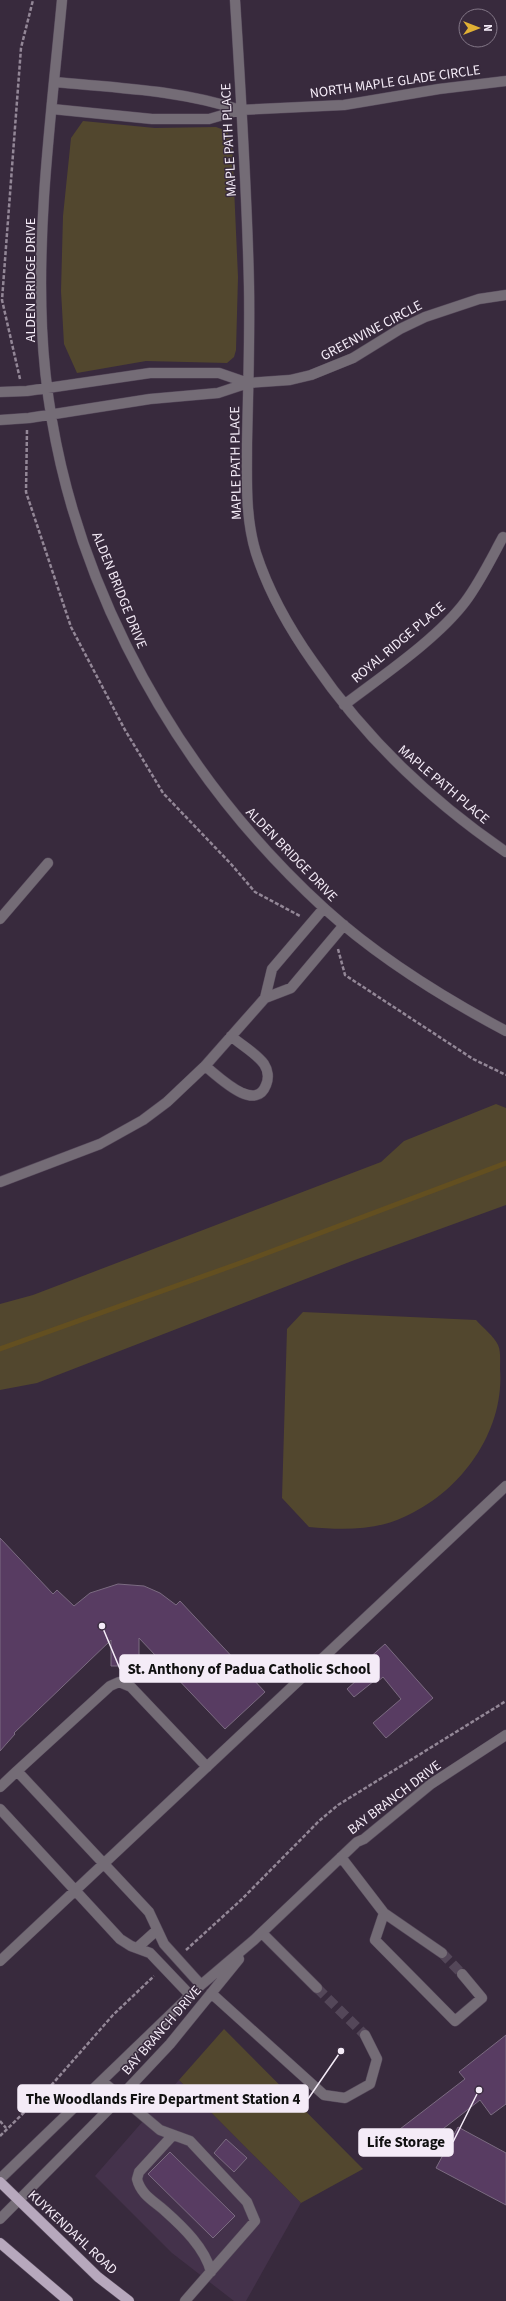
<svg xmlns="http://www.w3.org/2000/svg" width="506" height="2301" viewBox="0 0 506 2301" font-family="'Source Sans 3',sans-serif">
  <style>
    .built { fill: #44324b }
    .green { fill: #52472e }
    .lines { fill: none; stroke-linecap: round; stroke-linejoin: round }
    .stream { stroke: #634f20; stroke-width: 5 }
    .building { fill: #583c62; stroke: #7b6b81 }
    .minor-tunnel { stroke: #544759; stroke-width: 10; stroke-dasharray: 10 5; stroke-linecap: butt }
    .minor-casing { stroke: #56495b; stroke-width: 11 }
    .major-casing { stroke: #56495b; stroke-width: 11 }
    .path { stroke: #938797; stroke-width: 2.5; stroke-dasharray: 4 2; stroke-linecap: butt }
    .minor { stroke: #746c76; stroke-width: 10 }
    .major { stroke: #b7a8bd; stroke-width: 10 }
    .labels { text-anchor: middle; stroke-width: 3; stroke-linejoin: round; paint-order: stroke }
    .street-label { font-size: 14px; fill: #f4ebf7; stroke: #382a3d }
    .leader { fill: none; stroke: #f4ebf7; stroke-width: 1.5 }
    .callout-dot { fill: #f4ebf7; stroke: #382a3d; stroke-width: 1.5 }
    .callout { fill: #f4ebf7; stroke: #f4ebf7; stroke-width: 1.5 }
    .callout-label { font-size: 15px; text-anchor: middle; font-weight: bold; fill: #111 }
  </style>
  <rect width="100%" height="100%" fill="#382a3d"/>
  <!-- built -->
  <path class="built" d="M 179,2080 L 301,2203 L 246,2301 L 234,2301 L 172,2253 L 95,2176 Z"/>
  <!-- green -->
  <path class="green" d="M 83,121 L 155,128 L 216,127 L 227,131 L 232,142 L 238,277 L 236,350 L 234,357 L 227,363 L 146,361 L 77,373 L 64,344 L 61,291 L 63,216 L 71,138 Z
    M 496,1104 L 506,1108 L 506,1205 L 352,1261 L 37,1383 L 0,1390 L 0,1304 L 33,1295 L 381,1162 L 404,1141 Z
    M 303,1312 L 476,1320 C 483,1328 494,1336 498,1345 C 501,1351 500,1363 500,1369 C 505,1432 460,1493 404,1517 C 374,1531 341,1530 309,1527 L 282,1498 L 287,1329 Z
    M 224,2029 L 363,2169 L 301,2203 L 179,2080 Z"/>
  <g class="lines">
    <!-- stream -->
    <path class="stream" d="M 0,1349 L 243,1262 L 506,1163"/>
  </g>
  <!-- building -->
  <path class="building" d="M 0,1538 L 53,1594 L 57,1590 L 74,1606 L 90,1593 L 118,1584 L 144,1586 L 160,1593 L 176,1605 L 180,1601 L 265,1692 L 225,1729 L 139,1638 L 139,1666 L 111,1666 L 111,1640 L 14,1733 L 15,1734 L 0,1751 Z
    M 385,1644 L 433,1698 L 386,1738 L 373,1723 L 401,1699 L 383,1677 L 376,1683 L 374,1681 L 354,1697 L 347,1689 L 366,1672 L 364,1669 L 370,1663 L 367,1660 Z
    M 506,2035 L 506,2104 L 491,2115 L 480,2100 L 416,2150 L 400,2129 L 465,2079 L 459,2072 Z
    M 458,2127 L 506,2153 L 506,2205 L 436,2168 Z
    M 226,2139 L 247,2158 L 234,2172 L 214,2153 Z
    M 170,2152 L 235,2216 L 213,2238 L 148,2174 Z"/>
  <g class="lines">
    <!-- minor-tunnel -->
    <path class="minor-tunnel" d="M 442,1953 L 462,1974
      M 317,1988 L 365,2035"/>
    <!-- minor casing -->
    <g class="minor-casing">
      <path id="minor" d="M 62,0 C 52,108 37,219 42,328 C 52,549 163,761 325,909 C 379,958 442,997 506,1031
        M 235,0 C 241,95 247,191 249,286 C 250,339 248,391 247,444 C 247,481 245,517 256,553 C 269,593 289,628 313,662 C 365,738 430,800 506,852
        M 54,82 C 117,88 181,90 240,110
        M 52,109 L 152,119 L 209,119 L 240,110 L 344,105 L 439,89 L 506,81
        M 0,392 L 27,391 L 150,373 L 219,373 L 248,383
        M 0,420 L 29,418 L 150,399 L 218,393 L 248,383 L 290,380 L 311,375 L 353,358 L 400,329 L 425,317 L 479,299 L 506,295
        M 344,705 C 382,676 437,639 465,602 C 480,582 491,559 503,537
        M 0,919 L 48,863
        M 265,998 L 272,969 L 324,908
        M 205,1066 C 217,1075 255,1114 266,1085 C 269,1078 268,1070 264,1064 C 256,1053 241,1045 231,1036
        M 0,1182 L 100,1144 L 143,1120 L 167,1102 L 205,1066 L 265,998 L 291,988 L 344,925
        M 17,1771 L 110,1686 L 119,1682 L 131,1687 L 207,1767
        M 0,1787 L 17,1771 L 149,1912 L 164,1944 L 201,1985
        M 0,1809 L 120,1939 L 131,1946 L 150,1953 L 190,1995
        M 341,1857 L 384,1913 L 375,1940 L 455,2021 L 482,1998 L 462,1974
        M 384,1913 L 442,1953
        M 262,1933 L 317,1988
        M 137,1948 L 157,1930
        M 0,1961 L 506,1486
        M 211,1993 L 324,2095 L 345,2098 L 370,2084 L 377,2059 L 365,2035
        M 102,2081 L 160,2130 L 190,2141 L 247,2202 L 255,2221 L 185,2301
        M 173,2135 L 139,2172 L 137,2179 C 141,2195 154,2201 165,2211 C 183,2227 205,2248 211,2272
        M 0,2179 L 201,1985 L 254,1940 L 357,1842 L 364,1839 L 431,1784 L 506,1735
        M 0,2219 L 107,2111 L 170,2044 L 239,1959"/>
    </g>
    <!-- major casing -->
    <g class="major-casing">
      <path id="major" d="M 0,2182 L 98,2277 L 129,2301
        M 0,2243 L 68,2301"/>
    </g>
    <!-- path -->
    <path class="path" d="M 20,379 L 2,300 L 21,48 L 33,0
      M 27,430 L 26,492 L 71,627 L 125,730 L 163,793 L 231,864 L 255,892 L 300,916
      M 338,949 L 345,975 L 473,1059 L 506,1075
      M 186,1950 L 241,1900 L 319,1821 L 338,1805 L 506,1701
      M 0,2121 L 6,2128
      M 0,2136 L 48,2089 L 113,2015 L 154,1976"/>
    <!-- minor -->
    <use href="#minor" class="minor"/>
    <!-- major -->
    <use href="#major" class="major"/>
  </g>
  <g class="labels">
    <!-- street labels -->
    <g class="street-label">
      <text transform="translate(395 81) rotate(-8)" y="5">NORTH MAPLE GLADE CIRCLE</text>
      <text transform="translate(228 140) rotate(-93)" y="5">MAPLE PATH PLACE</text>
      <text transform="translate(30 280) rotate(-90)" y="5">ALDEN BRIDGE DRIVE</text>
      <text transform="translate(371 330) rotate(-28)" y="5">GREENVINE CIRCLE</text>
      <text transform="translate(235 463) rotate(-91)" y="5">MAPLE PATH PLACE</text>
      <text transform="translate(120 590) rotate(68)" y="5">ALDEN BRIDGE DRIVE</text>
      <text transform="translate(398 642) rotate(-40)" y="5">ROYAL RIDGE PLACE</text>
      <text transform="translate(444 784) rotate(40)" y="5">MAPLE PATH PLACE</text>
      <text transform="translate(292 854) rotate(46)" y="5">ALDEN BRIDGE DRIVE</text>
      <text transform="translate(394 1797) rotate(-37)" y="5">BAY BRANCH DRIVE</text>
      <text transform="translate(161 2030) rotate(-49)" y="5">BAY BRANCH DRIVE</text>
      <text transform="translate(73 2232) rotate(43)" y="5">KUYKENDAHL ROAD</text>
    </g>
  </g>
  <!-- callouts -->
  <path class="leader" d="M102 1626L120 1669M341 2051L308 2099M479 2090L453 2142"/>
  <g class="callout-dot">
    <circle cx="102" cy="1626" r="4"/>
    <circle cx="341" cy="2051" r="4"/>
    <circle cx="479" cy="2090" r="4"/>
  </g>
  <g class="callout">
    <rect x="120" y="1655" width="259" height="27" rx="4"/>
    <rect x="18" y="2085" width="290" height="27" rx="4"/>
    <rect x="359" y="2129" width="94" height="27" rx="4"/>
  </g>
  <g class="callout-label">
    <text x="249" y="1674">St. Anthony of Padua Catholic School</text>
    <text x="163" y="2104">The Woodlands Fire Department Station 4</text>
    <text x="406" y="2147">Life Storage</text>
  </g>
  <!-- north arrow -->
  <g transform="translate(478 28) rotate(90)"><circle r="19" fill="#382a3d" stroke="#837787"/>
  <path d="M0-3L7 15L0 10L-7 15Z" fill="#e0b034"/>
  <text y="-6" font-size="11" font-weight="bold" text-anchor="middle" fill="#f4ebf7">N</text>
  </g>
</svg>
